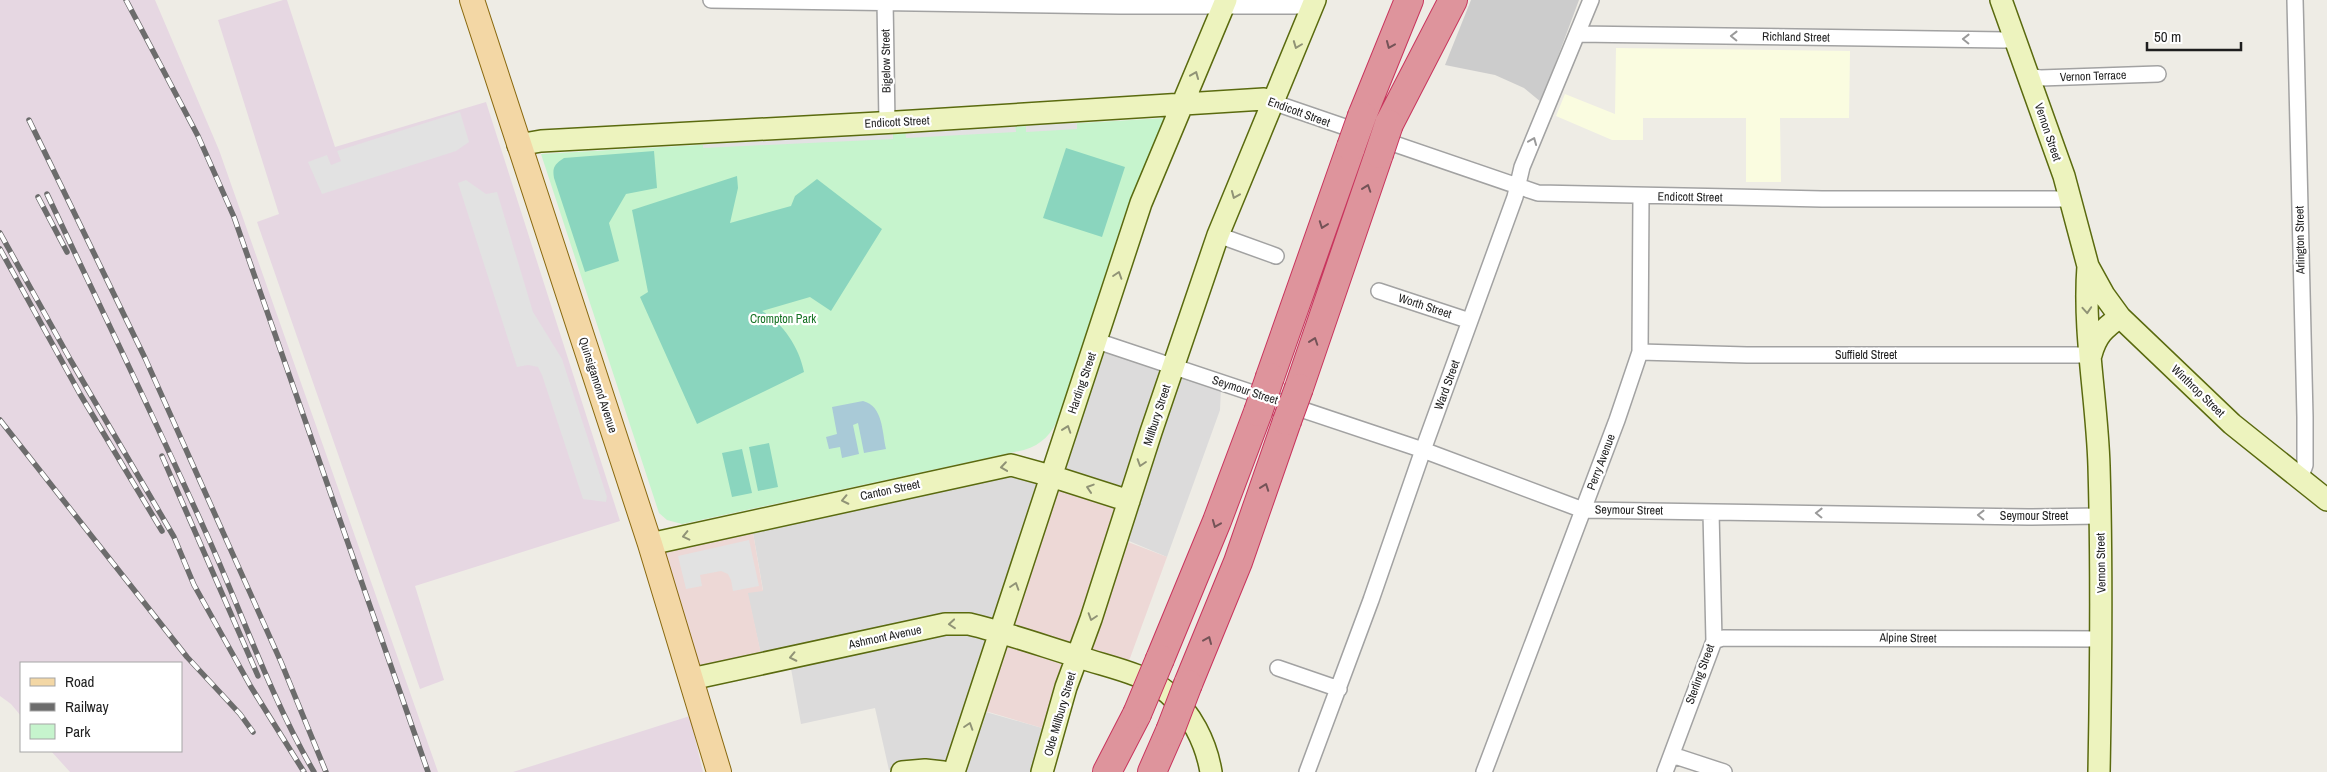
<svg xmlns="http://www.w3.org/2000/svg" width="2327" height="772" viewBox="0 0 2327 772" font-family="'Archivo Narrow',sans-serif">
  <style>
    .residential { fill: #dcdbdb }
    .commercial { fill: #edd8d6 }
    .industrial { fill: #e6d7e2 }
    .education { fill: #fafce0 }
    .religious { fill: #ccc }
    .park { fill: #c6f4cd }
    .pitch { fill: #8ad5be }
    .parking { fill: #e2e2e2 }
    .water { fill: #a9cad7 }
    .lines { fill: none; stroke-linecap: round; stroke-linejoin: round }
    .street-casing { stroke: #a2a2a2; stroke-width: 18 }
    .secondary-casing { stroke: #5a6a0f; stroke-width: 24 }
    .primary-casing { stroke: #89690f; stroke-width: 26 }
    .highway-casing { stroke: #c8355d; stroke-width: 30 }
    .street { stroke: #fff; stroke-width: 15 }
    .secondary { stroke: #edf3be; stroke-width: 21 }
    .primary { stroke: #f3d7a5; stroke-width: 24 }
    .highway { stroke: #de949c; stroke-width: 28 }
    .rail-casing { stroke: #6c6c6c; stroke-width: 5.5 }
    .rail { stroke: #fff; stroke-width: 4; stroke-dasharray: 11; stroke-linecap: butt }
    .highway-bridge-casing { stroke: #c8355d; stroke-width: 30; stroke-linecap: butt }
    .highway-bridge { stroke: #de949c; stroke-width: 28 }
    .oneway { stroke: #9a9a9a }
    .oneway2 { stroke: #909376 }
    .oneway3 { stroke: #745357 }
    .labels { text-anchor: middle; stroke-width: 4.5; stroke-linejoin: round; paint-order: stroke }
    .street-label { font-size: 12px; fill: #1e1e1e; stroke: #fff }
    .park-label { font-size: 12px; fill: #167224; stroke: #fff }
  </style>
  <rect width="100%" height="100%" fill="#eeece5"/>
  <!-- residential -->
  <path class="residential" d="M 1099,348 L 1221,388 L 1220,410 L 1167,557 L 1122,538 L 1058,472 Z
    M 1010,469 L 1045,477 L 972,708 L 1049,730 L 1035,772 L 958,772 L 922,766 L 889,770 L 875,708 L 801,724 L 790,663 L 764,668 L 747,592 L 763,590 L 752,527 Z"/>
  <!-- commercial -->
  <path class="commercial" d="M 1045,477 L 1125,504 L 1115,537 L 1167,557 L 1122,680 L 1069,667 L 1049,730 L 972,707 Z
    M 752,527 L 763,591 L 748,593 L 764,668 L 702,682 L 659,547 Z"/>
  <!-- industrial -->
  <path class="industrial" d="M 0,0 L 155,0 L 219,150 L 438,772 L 70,772 L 51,751 L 181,751 L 181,663 L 21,663 L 21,716 L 11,704 L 0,696 Z
    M 283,0 L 287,0 L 335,147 L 486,102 L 620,521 L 415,586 L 444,680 L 420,689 L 257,222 L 279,214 L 218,20 Z
    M 690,716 L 703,772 L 513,772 Z"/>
  <!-- education -->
  <path class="education" d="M 1616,48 L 1850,51 L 1849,118 L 1780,118 L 1781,182 L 1746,182 L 1746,118 L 1643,118 L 1643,140 L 1612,140 L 1556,116 L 1565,94 L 1615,114 Z"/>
  <!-- religious -->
  <path class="religious" d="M 1471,0 L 1579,0 L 1541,102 L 1524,88 L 1495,75 L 1445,65 Z"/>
  <!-- park -->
  <path class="park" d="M 1166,118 L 1124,216 L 1059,417 C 1052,433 1042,445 1024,450 L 682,524 L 667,520 L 659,513 L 541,154 Z"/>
  <!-- pitch -->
  <path class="pitch" d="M 1066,148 L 1125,167 L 1102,237 L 1043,218 Z
    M 654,151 L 657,188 L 626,194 L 609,223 L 619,261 L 585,272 L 554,178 C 552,167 555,164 564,158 Z
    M 737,176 L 738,188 L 730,223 L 791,206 L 795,196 L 817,179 L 882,229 L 831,311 L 810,297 L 762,311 C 783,323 799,347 804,372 L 697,424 L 640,297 L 648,292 L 632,210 Z
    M 769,443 L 778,487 L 758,491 L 749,447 Z
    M 742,449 L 752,493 L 732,497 L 722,453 Z"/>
  <!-- parking -->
  <path class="parking" d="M 460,112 L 469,142 L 456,151 L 322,194 L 308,162 L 327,155 L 331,165 L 341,161 L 337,151 Z
    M 1077,119 L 1077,129 L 1026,132 L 1026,122 Z
    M 1015,122 L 1016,132 L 906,138 L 905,128 Z
    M 893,130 L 893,139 L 703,148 L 703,140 Z
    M 466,180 L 486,194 L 497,192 L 533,312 L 562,359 L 607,497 L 606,502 L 583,499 L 542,375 L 538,367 L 528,365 L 517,367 L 458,183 Z
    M 749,540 L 759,586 L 733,591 L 731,580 L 728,574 L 721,571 L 700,575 L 702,586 L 686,589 L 678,556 Z"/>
  <!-- water -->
  <path class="water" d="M 863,401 C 883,406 882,431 886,449 L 864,453 L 858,423 L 853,425 L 859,454 L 842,458 L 840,447 L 829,449 L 826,437 L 837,434 L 832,407 Z"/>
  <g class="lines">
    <!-- street casing -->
    <g class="street-casing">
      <path id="street" d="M 711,0 L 1120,6 L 1313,6
        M 885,0 L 887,123
        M 2295,0 L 2305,417 L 2305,465 L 2300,479
        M 1577,34 L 2005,40 L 2015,37
        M 2029,76 L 2040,78 L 2158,74
        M 1275,103 L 1538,193 L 1822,199 L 2070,199
        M 1218,235 L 1276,256
        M 1379,291 L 1470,321
        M 1097,341 L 1423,450 L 1583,510 L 2028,517 L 2100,516
        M 1640,352 L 1747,355 L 2091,355
        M 1714,641 L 1723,638 L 2102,639
        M 1278,668 L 1339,689
        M 1672,755 L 1724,772
        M 1307,772 L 1371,600 L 1423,450 L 1515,197 L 1522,167 L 1591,0
        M 1484,772 L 1617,420 L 1640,352 L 1641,196
        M 1665,772 L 1714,641 L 1711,512"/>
    </g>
    <!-- secondary casing -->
    <g class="secondary-casing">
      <path id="secondary" d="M 2001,0 L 2064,176 L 2088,266 L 2104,295 L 2120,317 L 2232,424 L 2327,500
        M 518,145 L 541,141 L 897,122 L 1264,99 L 1275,103
        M 2088,266 C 2083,333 2097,399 2099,466 C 2102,568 2101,670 2099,772
        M 2091,355 C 2096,336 2104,328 2120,317
        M 650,544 L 1011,465 L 1051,476 L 1129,501
        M 691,679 L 945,624 L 969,624 C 1007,633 1043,646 1079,657 C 1108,667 1144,673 1168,693 C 1191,713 1206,742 1211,772
        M 902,772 L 925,770 L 943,772
        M 954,772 L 1141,203 L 1226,0
        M 1042,772 L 1066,687 L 1091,619 L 1151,432 L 1218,235 L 1315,0"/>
    </g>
    <!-- primary casing -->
    <g class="primary-casing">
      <path id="primary" d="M 472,0 L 650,544 L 719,772"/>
    </g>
    <!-- highway casing -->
    <g class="highway-casing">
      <path id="highway" d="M 1362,116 L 1409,0
        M 1389,124 L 1453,0
        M 1270,377 L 1351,147
        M 1299,388 L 1379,154
        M 1160,659 L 1217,521 L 1258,412
        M 1188,684 L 1238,562 L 1287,421
        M 1107,772 L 1137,714
        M 1152,772 L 1170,731"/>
    </g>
    <!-- street -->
    <use href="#street" class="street"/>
    <!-- secondary -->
    <use href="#secondary" class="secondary"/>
    <!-- primary -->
    <use href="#primary" class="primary"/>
    <!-- highway -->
    <use href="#highway" class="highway"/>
    <!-- rail casing -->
    <g class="rail-casing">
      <path id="rail" d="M 126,0 L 198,136 L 234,217 L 428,772
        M 29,120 L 145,358 L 281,662 L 326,772
        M 47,194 C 102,311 159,427 211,544 C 245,621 272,700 314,772
        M 38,197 L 67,252
        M 0,233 L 71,361 L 174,537 L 194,585 L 251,687 L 304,772
        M 0,249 L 80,394 L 162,531
        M 0,420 L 187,657 L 240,714 L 253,732
        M 162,456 L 258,676"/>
    </g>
    <!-- rail -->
    <use href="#rail" class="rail"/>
    <!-- highway-bridge casing -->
    <g class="highway-bridge-casing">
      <path id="highway-bridge" d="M 1351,147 L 1362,116
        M 1379,154 L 1389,124
        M 1258,412 L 1270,377
        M 1287,421 L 1299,388
        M 1137,714 L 1160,659
        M 1170,731 L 1188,684"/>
    </g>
    <!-- highway-bridge -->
    <use href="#highway-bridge" class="highway-bridge"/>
  </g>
  <!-- one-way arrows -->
  <defs><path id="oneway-chevron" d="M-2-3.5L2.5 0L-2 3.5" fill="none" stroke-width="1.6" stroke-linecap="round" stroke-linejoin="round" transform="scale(1.25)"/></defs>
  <g class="oneway">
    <use href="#oneway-chevron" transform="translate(1734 36) rotate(-179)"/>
    <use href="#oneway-chevron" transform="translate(1966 39) rotate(-179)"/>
    <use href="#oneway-chevron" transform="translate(1533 141) rotate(-68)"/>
    <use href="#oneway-chevron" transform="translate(1819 513) rotate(-179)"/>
    <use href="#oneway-chevron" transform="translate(1981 515) rotate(-179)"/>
  </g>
  <g class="oneway2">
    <use href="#oneway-chevron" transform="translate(1297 45) rotate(111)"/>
    <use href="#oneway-chevron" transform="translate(1195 75) rotate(-68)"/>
    <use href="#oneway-chevron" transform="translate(1235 195) rotate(113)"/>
    <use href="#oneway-chevron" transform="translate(1118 275) rotate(-72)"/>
    <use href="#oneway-chevron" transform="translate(2087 310) rotate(86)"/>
    <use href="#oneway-chevron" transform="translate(1067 429) rotate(-71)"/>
    <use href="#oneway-chevron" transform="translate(1141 463) rotate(108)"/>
    <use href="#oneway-chevron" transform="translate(1004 467) rotate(172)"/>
    <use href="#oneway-chevron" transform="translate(1090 488) rotate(-162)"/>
    <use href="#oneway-chevron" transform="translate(845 500) rotate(168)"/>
    <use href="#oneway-chevron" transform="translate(686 536) rotate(167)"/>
    <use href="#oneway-chevron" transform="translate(1015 586) rotate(-72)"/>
    <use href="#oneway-chevron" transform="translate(1092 617) rotate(108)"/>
    <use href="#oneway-chevron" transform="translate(952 624) rotate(175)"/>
    <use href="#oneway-chevron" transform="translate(793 657) rotate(168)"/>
    <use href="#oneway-chevron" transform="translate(969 726) rotate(-72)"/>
  </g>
  <g class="oneway3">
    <use href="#oneway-chevron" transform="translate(1390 45) rotate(113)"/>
    <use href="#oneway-chevron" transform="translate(1367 188) rotate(-71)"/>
    <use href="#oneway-chevron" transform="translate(1323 225) rotate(110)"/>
    <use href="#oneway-chevron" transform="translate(1314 341) rotate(-71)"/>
    <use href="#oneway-chevron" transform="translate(1265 487) rotate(-70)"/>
    <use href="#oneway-chevron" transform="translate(1216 524) rotate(112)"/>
    <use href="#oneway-chevron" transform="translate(1208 640) rotate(-67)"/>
  </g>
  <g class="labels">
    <!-- street labels -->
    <g class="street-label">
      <text transform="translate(1796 37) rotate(1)" y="4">Richland Street</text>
      <text transform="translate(886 61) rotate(-91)" y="4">Bigelow Street</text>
      <text transform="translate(2093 76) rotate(-2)" y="4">Vernon Terrace</text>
      <text transform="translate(1299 112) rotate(20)" y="4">Endicott Street</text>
      <text transform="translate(897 122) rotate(-3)" y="4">Endicott Street</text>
      <text transform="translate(2048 132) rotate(71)" y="4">Vernon Street</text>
      <text transform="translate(1690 197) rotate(1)" y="4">Endicott Street</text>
      <text transform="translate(2300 240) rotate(-91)" y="4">Arlington Street</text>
      <text transform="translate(1425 306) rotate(18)" y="4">Worth Street</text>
      <text x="1866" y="359">Suffield Street</text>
      <text transform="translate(1082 383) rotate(-71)" y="4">Harding Street</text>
      <text transform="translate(598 385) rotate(72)" y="4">Quinsigamond Avenue</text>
      <text transform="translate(1447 385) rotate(-70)" y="4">Ward Street</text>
      <text transform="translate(1245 390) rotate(18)" y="4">Seymour Street</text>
      <text transform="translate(2198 391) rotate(44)" y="4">Winthrop Street</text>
      <text transform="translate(1157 415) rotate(-72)" y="4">Millbury Street</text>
      <text transform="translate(1601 462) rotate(-69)" y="4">Perry Avenue</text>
      <text transform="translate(890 490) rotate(-12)" y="4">Canton Street</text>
      <text transform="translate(1629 510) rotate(1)" y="4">Seymour Street</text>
      <text x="2034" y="520">Seymour Street</text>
      <text transform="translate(2101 563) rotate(-91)" y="4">Vernon Street</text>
      <text transform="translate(885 637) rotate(-12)" y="4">Ashmont Avenue</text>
      <text transform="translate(1908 638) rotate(1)" y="4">Alpine Street</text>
      <text transform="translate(1700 674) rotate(-70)" y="4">Sterling Street</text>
      <text transform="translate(1060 714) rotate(-74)" y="4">Olde Millbury Street</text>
    </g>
    <!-- park labels -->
    <g class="park-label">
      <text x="783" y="323">Crompton Park</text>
    </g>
  </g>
  <!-- legend -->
  <rect x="20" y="662" width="162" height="90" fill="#ffffff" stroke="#a5a5a5"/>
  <rect x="30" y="678" width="25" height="8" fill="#f3d7a5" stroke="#a5a5a5"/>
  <text x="65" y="687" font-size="15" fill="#1e1e1e">Road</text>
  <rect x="30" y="703" width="25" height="8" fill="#6c6c6c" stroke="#a5a5a5"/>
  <text x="65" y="712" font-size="15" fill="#1e1e1e">Railway</text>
  <rect x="30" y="724" width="25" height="15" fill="#c6f4cd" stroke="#a5a5a5"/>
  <text x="65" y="737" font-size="15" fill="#1e1e1e">Park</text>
  <!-- scale -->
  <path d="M2147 42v8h94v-8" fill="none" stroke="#1e1e1e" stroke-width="2.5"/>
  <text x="2154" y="42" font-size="15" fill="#1e1e1e" stroke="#ffffff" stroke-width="4" paint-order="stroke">50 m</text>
</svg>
